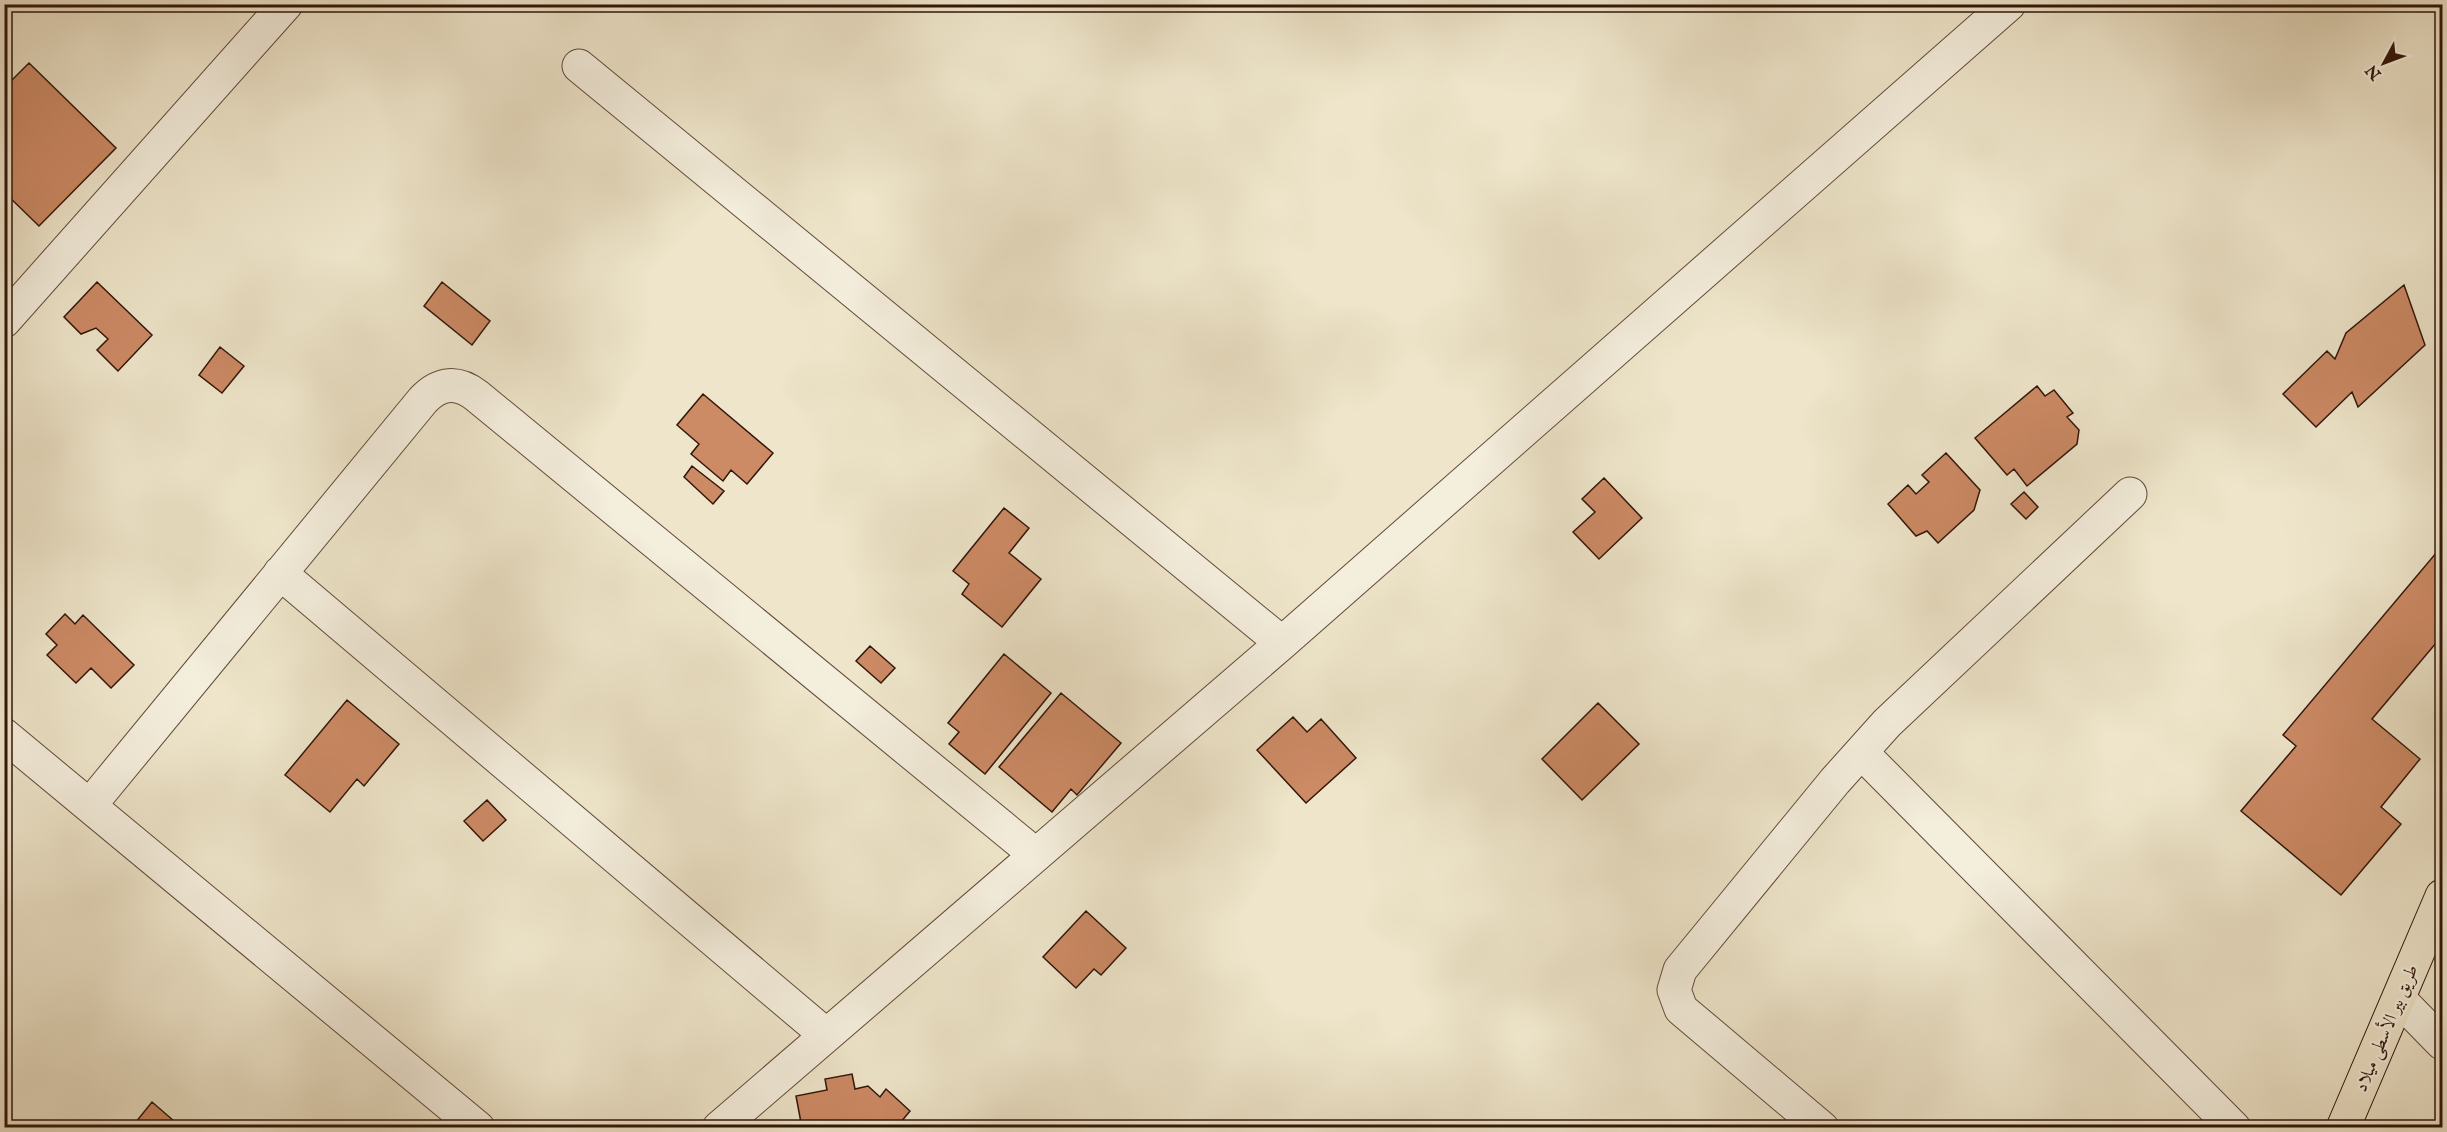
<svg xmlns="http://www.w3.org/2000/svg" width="2447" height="1132" viewBox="0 0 2447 1132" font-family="'IM FELL English',Amiri,serif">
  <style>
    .building { fill: #cc8a65; stroke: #32160a; stroke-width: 1.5 }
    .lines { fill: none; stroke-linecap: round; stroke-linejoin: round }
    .minor-casing { stroke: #614a3a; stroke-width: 35 }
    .primary-casing { stroke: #32160a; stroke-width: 35 }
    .minor { stroke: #f4eedd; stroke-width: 33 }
    .primary { stroke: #eee5ca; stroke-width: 33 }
    .labels { text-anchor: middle; stroke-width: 4.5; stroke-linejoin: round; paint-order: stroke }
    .street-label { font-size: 18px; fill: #32160a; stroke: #f4eedd }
  </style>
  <rect width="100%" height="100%" fill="#eee5ca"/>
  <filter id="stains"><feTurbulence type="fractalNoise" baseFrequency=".00333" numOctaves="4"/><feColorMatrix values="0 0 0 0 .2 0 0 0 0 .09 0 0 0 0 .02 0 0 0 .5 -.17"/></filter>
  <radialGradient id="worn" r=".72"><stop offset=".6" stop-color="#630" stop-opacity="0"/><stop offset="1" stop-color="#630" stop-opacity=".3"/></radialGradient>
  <!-- building -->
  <path class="building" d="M 29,63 L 116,148 L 39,226 L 4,192 L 4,88 Z
    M 97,282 L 152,335 L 118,371 L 97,350 L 108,339 L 96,328 L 81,334 L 64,317 Z
    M 442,282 L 490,321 L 472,345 L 424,306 Z
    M 2404,285 L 2425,345 L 2358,407 L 2352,392 L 2316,427 L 2283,394 L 2327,351 L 2335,359 L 2346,333 Z
    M 220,347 L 244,366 L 222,393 L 199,375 Z
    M 2037,386 L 2045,396 L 2054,390 L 2073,413 L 2067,417 L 2079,430 L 2077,444 L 2027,486 L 2014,469 L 2007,475 L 1975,438 Z
    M 703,394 L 773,453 L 747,484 L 731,470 L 723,481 L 691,454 L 699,444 L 677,425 Z
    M 1946,453 L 1980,490 L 1974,510 L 1938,543 L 1927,531 L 1916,536 L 1888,504 L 1908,485 L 1916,494 L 1929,482 L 1922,475 Z
    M 692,466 L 724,491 L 713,504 L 684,477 Z
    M 1604,478 L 1642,518 L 1599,559 L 1573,532 L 1595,512 L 1582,499 Z
    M 2024,492 L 2038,507 L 2026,519 L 2011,504 Z
    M 1004,508 L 1029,528 L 1009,553 L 1041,579 L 1002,627 L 962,594 L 969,584 L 953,571 Z
    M 2442,546 L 2442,636 L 2372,719 L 2420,759 L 2381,807 L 2401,824 L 2341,895 L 2241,811 L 2296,746 L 2283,735 Z
    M 65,614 L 75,624 L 83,615 L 134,665 L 111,688 L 91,668 L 76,683 L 47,655 L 57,645 L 46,634 Z
    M 870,646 L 895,668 L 881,683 L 856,661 Z
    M 1004,654 L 1051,693 L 985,774 L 949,744 L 959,732 L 948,723 Z
    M 1061,693 L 1121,743 L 1077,795 L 1071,789 L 1052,812 L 999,767 Z
    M 347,700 L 399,744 L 364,786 L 357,779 L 330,812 L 285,775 Z
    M 1598,703 L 1639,744 L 1582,800 L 1542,759 Z
    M 1293,717 L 1307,732 L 1321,719 L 1356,758 L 1306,803 L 1257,750 Z
    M 487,800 L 506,820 L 483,841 L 464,821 Z
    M 1086,911 L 1126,948 L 1101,975 L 1094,969 L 1076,988 L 1043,957 Z
    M 852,1074 L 855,1089 L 868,1086 L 880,1097 L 886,1089 L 910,1111 L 896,1128 L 802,1128 L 796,1096 L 827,1090 L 825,1079 Z
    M 152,1102 L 182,1128 L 131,1128 Z"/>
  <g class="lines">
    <!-- minor casing -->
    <g class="minor-casing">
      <path id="minor" d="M 579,66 L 1282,643
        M 4,321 L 286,4
        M 280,573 L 826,1035
        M 4,735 L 478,1128
        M 1861,752 L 2234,1128
        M 90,805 L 423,400 C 440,382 458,381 477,396 L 1036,855
        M 2399,999 L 2442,1043
        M 719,1128 L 1282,643 L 2009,4
        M 1822,1128 L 1681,1009 L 1674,990 L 1680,970 L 1835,781 L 1887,723 L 2130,494"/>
    </g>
    <!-- primary casing -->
    <g class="primary-casing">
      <path id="primary" d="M 2343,1128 L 2442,896"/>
    </g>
    <!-- minor -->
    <use href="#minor" class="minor"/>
    <!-- primary -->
    <use href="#primary" class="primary"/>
  </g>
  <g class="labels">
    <!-- street labels -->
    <g class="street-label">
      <text transform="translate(2386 1028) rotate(-67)" y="6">طريق بير الأسطى ميلاد</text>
    </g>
  </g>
  <!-- margin -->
  <rect width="2447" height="1132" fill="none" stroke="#eee5ca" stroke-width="24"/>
  <rect x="6" y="6" width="2435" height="1120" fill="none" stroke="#32160a" stroke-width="3"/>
  <rect x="12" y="12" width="2423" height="1108" fill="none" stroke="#32160a" stroke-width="1.5"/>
  <!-- north arrow -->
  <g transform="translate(2384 63) rotate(229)" stroke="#f4eedd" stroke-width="4.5" paint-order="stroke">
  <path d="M0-4.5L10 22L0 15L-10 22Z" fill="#32160a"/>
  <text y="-9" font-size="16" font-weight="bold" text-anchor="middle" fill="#32160a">N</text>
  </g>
  <rect width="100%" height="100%" filter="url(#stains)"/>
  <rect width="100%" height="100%" fill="url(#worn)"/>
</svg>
